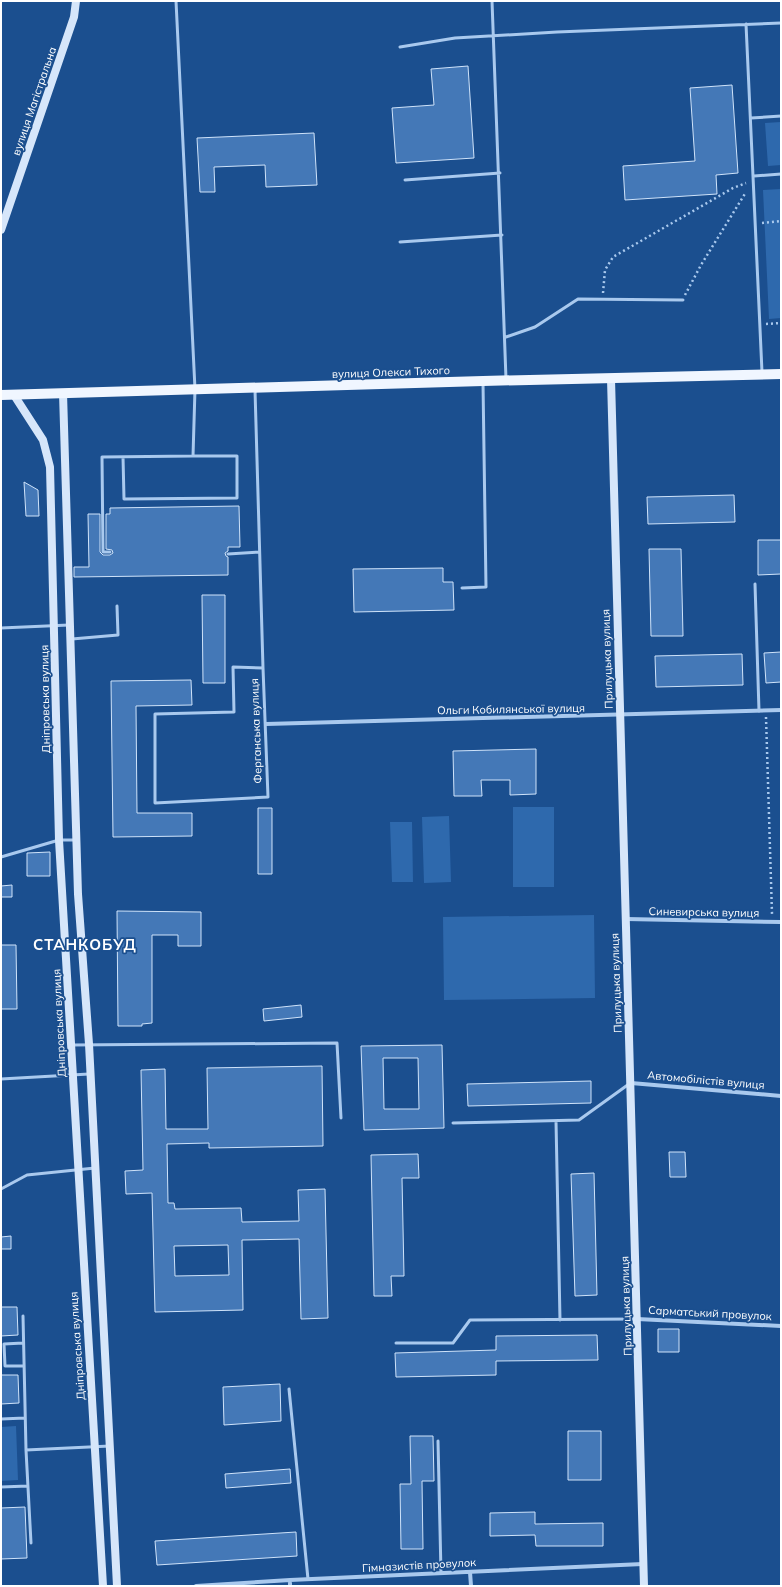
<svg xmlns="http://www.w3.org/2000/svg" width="782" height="1587" viewBox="0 0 782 1587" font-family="Mulish,sans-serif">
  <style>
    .green { fill: #2e69ad }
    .building { fill: #4478b7; stroke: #cfe3fa; fill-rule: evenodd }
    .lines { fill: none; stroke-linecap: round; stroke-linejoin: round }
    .path { stroke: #a9c9ee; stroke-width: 2.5; stroke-dasharray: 2 3; stroke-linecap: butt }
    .lane { stroke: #a9c9ee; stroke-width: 3 }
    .street { stroke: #a9c9ee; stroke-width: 4 }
    .secondary { stroke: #d6e6fa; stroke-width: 8 }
    .primary { stroke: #f0f6ff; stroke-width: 10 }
    .labels { text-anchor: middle; stroke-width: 3.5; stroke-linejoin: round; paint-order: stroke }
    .street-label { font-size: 11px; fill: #fff; stroke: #1b4f8f }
    .district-label { font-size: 15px; font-weight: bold; letter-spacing: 1px; fill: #fff; stroke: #1b4f8f }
  </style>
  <rect width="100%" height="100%" fill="#1b4f8f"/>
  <!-- green -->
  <path class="green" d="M 781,122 L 781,165 L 768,166 L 765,123 Z
    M 781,189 L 781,318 L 769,319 L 763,190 Z
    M 513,807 L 554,807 L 554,887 L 513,887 Z
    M 449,816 L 451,882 L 424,883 L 422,817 Z
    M 390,822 L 412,822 L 413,882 L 392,882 Z
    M 594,915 L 595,998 L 444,1000 L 443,917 Z
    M 16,1426 L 18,1480 L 1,1481 L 1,1427 Z"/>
  <!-- building -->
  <path class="building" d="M 468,66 L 474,158 L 396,163 L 392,108 L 434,105 L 431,69 Z
    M 732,85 L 738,173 L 716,175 L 717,194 L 625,200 L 623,166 L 695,161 L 690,88 Z
    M 314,133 L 317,185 L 266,187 L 265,165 L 214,167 L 215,192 L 200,192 L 197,138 Z
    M 24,482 L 38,490 L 39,516 L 26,516 Z
    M 734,495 L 735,522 L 648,524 L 647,497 Z
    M 239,506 L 240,547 L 228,547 L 228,551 L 225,553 L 226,556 L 228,557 L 228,575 L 74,577 L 74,567 L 89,567 L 88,514 L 100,514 L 100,552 L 103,555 L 110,555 L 113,553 L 112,550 L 106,549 L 106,514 L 110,514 L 110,508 Z
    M 758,540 L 781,540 L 781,574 L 758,575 Z
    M 649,549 L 681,549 L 683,636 L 651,636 Z
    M 443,568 L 443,582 L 453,582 L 454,610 L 354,612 L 353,569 Z
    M 202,595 L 225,595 L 225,683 L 203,683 Z
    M 781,652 L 781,682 L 766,683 L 764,653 Z
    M 742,654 L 743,685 L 656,687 L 655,656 Z
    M 191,680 L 192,705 L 136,706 L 137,813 L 192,813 L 192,836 L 113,837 L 111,681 Z
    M 536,749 L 536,794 L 510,795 L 510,780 L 481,780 L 482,796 L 454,796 L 453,751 Z
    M 258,808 L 272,808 L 272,874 L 258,874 Z
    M 50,852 L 50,876 L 27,876 L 27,853 Z
    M 12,885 L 12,897 L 1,897 L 1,886 Z
    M 117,911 L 201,912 L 201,946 L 178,946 L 178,935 L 152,935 L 152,1023 L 142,1024 L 142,1026 L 118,1026 Z
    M 1,945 L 16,945 L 17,1009 L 1,1009 Z
    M 301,1005 L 302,1017 L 264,1021 L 263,1009 Z
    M 442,1045 L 444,1128 L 364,1130 L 361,1046 ZM 383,1058 L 418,1058 L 419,1109 L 384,1109 Z
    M 322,1066 L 323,1146 L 209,1148 L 209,1143 L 167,1144 L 168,1203 L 174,1203 L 175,1209 L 241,1208 L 242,1222 L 299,1221 L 298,1190 L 325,1189 L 328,1318 L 301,1319 L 299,1239 L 242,1240 L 243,1310 L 155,1312 L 152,1193 L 126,1194 L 125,1171 L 143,1170 L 141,1070 L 165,1069 L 166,1129 L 208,1129 L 207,1068 ZM 228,1245 L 229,1275 L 175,1276 L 174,1246 Z
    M 591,1081 L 591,1103 L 468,1106 L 467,1084 Z
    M 669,1152 L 685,1152 L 686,1177 L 670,1177 Z
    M 418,1154 L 419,1178 L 402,1178 L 404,1276 L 391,1276 L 392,1296 L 374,1296 L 371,1155 Z
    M 594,1173 L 597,1295 L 575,1296 L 571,1174 Z
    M 11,1236 L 11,1249 L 1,1249 L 1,1237 Z
    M 1,1307 L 17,1307 L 18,1335 L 1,1336 Z
    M 658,1329 L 679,1329 L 679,1352 L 658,1352 Z
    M 597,1335 L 598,1360 L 496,1361 L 496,1375 L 396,1377 L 395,1353 L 496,1350 L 496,1336 Z
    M 1,1375 L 18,1375 L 19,1403 L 1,1404 Z
    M 280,1384 L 281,1421 L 224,1425 L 223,1387 Z
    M 568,1431 L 601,1431 L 601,1480 L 568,1480 Z
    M 410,1436 L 433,1436 L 434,1481 L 422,1481 L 423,1549 L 401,1549 L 400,1484 L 411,1484 Z
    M 290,1469 L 291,1483 L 226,1488 L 225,1474 Z
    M 25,1507 L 27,1558 L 1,1559 L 1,1508 Z
    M 535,1512 L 535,1524 L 603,1523 L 603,1546 L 536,1546 L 535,1535 L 490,1536 L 490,1513 Z
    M 296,1532 L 297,1556 L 157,1565 L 155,1541 Z"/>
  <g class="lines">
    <!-- path -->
    <path class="path" d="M 762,223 L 781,221
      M 603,293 L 605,270 L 613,257 L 733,188 L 746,183
      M 685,295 L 701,265 L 746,192
      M 766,324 L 781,323
      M 766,717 L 772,914"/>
    <!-- lane -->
    <path class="lane" d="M 492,1 L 506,379
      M 746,24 L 762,372
      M 400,47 L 455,38 L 557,32 L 781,23
      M 751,118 L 781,116
      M 754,176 L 781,174
      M 405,180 L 500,173
      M 400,242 L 502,235
      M 506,337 L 535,327 L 578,299 L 683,300
      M 255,390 L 263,668 L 268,797 L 155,803 L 155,714 L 234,712 L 233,667 L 263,668
      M 123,457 L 124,499 L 237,498 L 237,456 L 193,456
      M 110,552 L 103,552 L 102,457 L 193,456 L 195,389 L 176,1
      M 228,554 L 259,552
      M 755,584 L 759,711
      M 462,588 L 486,587 L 483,383
      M 1,628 L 69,625
      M 72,639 L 118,635 L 117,606
      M 1,857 L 59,840 L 75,840
      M 72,1045 L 337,1043 L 341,1118
      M 1,1079 L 89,1074
      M 556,1121 L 560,1320
      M 453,1123 L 579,1120 L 629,1084
      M 1,1189 L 27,1175 L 95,1168
      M 23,1316 L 26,1450 L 110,1446
      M 23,1343 L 4,1344 L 5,1366 L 24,1366
      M 396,1343 L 453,1343 L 470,1320 L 636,1319
      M 289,1389 L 308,1579
      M 1,1419 L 25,1418
      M 438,1441 L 441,1573
      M 26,1450 L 31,1543
      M 1,1487 L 28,1486"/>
    <!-- street -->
    <path class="street" d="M 266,724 L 781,710
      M 626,919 L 781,922
      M 631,1083 L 781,1096
      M 637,1319 L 781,1326
      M 470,1572 L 471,1586
      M 290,1583 L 290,1586
      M 196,1586 L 290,1580 L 643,1564"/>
    <!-- secondary -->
    <path class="secondary" d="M 1,230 L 74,17 L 76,1
      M 611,379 L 644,1586
      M 63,393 L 78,894 L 89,1044 L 117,1586
      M 14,395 L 43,440 L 50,467 L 59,840 L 103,1586"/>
    <!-- primary -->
    <path class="primary" d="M 1,395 L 483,381 L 781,374"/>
  </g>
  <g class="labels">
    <!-- street labels -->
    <g class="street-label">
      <text transform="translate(34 101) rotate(-71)" y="4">вулиця Магістральна</text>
      <text transform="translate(391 372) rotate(-2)" y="4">вулиця Олекси Тихого</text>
      <text transform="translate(607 659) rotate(-92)" y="4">Прилуцька вулиця</text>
      <text transform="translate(45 699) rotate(-91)" y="4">Дніпровська вулиця</text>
      <text transform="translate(511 709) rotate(-1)" y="4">Ольги Кобилянської вулиця</text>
      <text transform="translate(256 731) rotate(-92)" y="4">Ферганська вулиця</text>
      <text transform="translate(704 912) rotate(1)" y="4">Синевирська вулиця</text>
      <text transform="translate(616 983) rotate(-92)" y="4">Прилуцька вулиця</text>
      <text transform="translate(59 1023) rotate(-93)" y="4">Дніпровська вулиця</text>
      <text transform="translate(706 1080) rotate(5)" y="4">Автомобілістів вулиця</text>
      <text transform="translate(626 1306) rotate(-92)" y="4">Прилуцька вулиця</text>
      <text transform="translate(710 1313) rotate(3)" y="4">Сарматський провулок</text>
      <text transform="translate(77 1346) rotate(-94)" y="4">Дніпровська вулиця</text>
      <text transform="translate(419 1565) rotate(-3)" y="4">Гімназистів провулок</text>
    </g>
    <!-- district labels -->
    <g class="district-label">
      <text x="85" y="950">СТАНКОБУД</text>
    </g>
  </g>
  <!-- border -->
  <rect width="782" height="1587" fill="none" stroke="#ffffff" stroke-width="4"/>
</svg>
